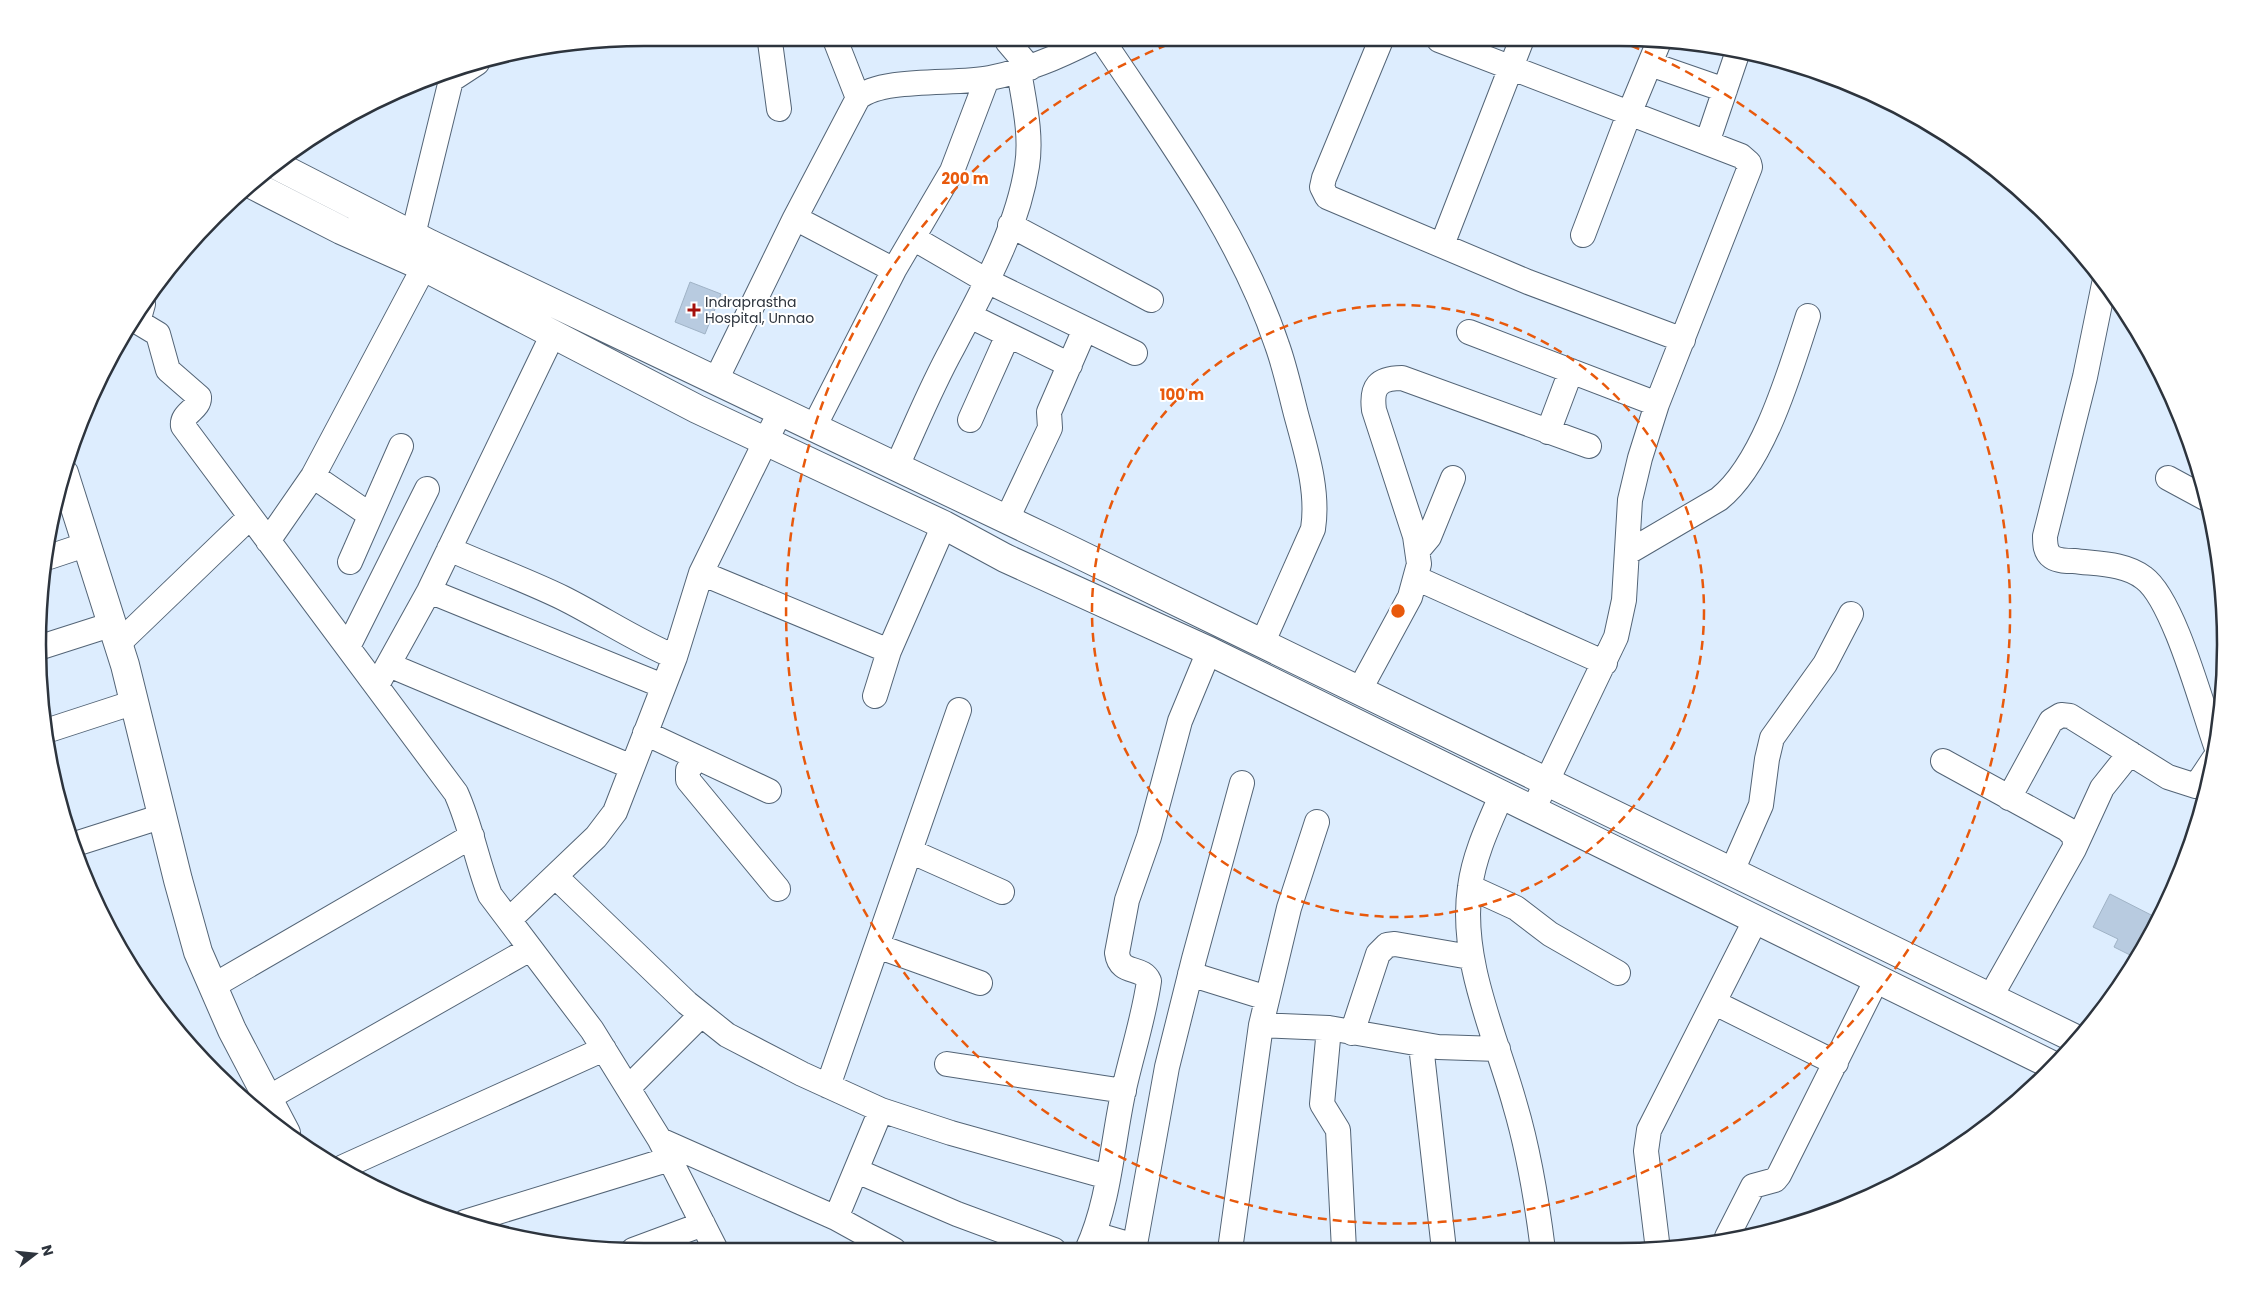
<svg xmlns="http://www.w3.org/2000/svg" width="2263" height="1289" viewBox="0 0 2263 1289" font-family="Poppins,sans-serif">
  <style>
    .building { fill: #b8cbe0; stroke: #a0b3c6 }
    .lines { fill: none; stroke-linecap: round; stroke-linejoin: round }
    .minor-casing { stroke: #536476; stroke-width: 26 }
    .tertiary-casing { stroke: #536476; stroke-width: 30 }
    .primary-casing { stroke: #536476; stroke-width: 30 }
    .minor { stroke: #fff; stroke-width: 24 }
    .tertiary { stroke: #fff; stroke-width: 28 }
    .primary { stroke: #fff; stroke-width: 28 }
    .ring { fill: none; stroke: #e8590c; stroke-width: 2.5; stroke-dasharray: 9 6 }
    .poi-dot { fill: #a5100b; stroke: #fff; stroke-width: 2 }
    .labels { text-anchor: middle; stroke-width: 4; stroke-linejoin: round; paint-order: stroke }
    .poi-label { font-size: 14px; fill: #2d343d; stroke: #fff; text-anchor: start }
    .rim { fill: none; stroke: #2d343d; stroke-width: 2.5 }
    .centre { fill: #e8590c; stroke: #fff; stroke-width: 2.5 }
    .ring-label { font-size: 15px; text-anchor: middle; font-weight: bold; fill: #e8590c; stroke: #fff; stroke-width: 4; stroke-linejoin: round; paint-order: stroke }
  </style>
  <rect width="100%" height="100%" fill="#ddedfe"/>
  <!-- building -->
  <path class="building" d="M 690,282 L 721,294 L 705,334 L 675,322 Z
    M 2110,894 L 2157,918 L 2136,958 L 2114,947 L 2118,939 L 2093,927 Z"/>
  <g class="lines">
    <!-- minor casing -->
    <g class="minor-casing">
      <path id="minor" d="M 1381,40 L 1324,178 L 1322,187 L 1327,197 L 1528,282 L 1683,340
        M 1439,40 L 1741,156 L 1749,163 L 1750,167 L 1657,404 L 1640,458 L 1630,500 L 1624,600 L 1616,637 L 1533,810
        M 1007,41 L 1030,68
        M 1103,41 C 1167,137 1240,234 1277,345 C 1285,367 1290,391 1296,414 C 1306,451 1319,491 1313,529 L 1262,644
        M 770,42 L 779,109
        M 836,42 L 858,98
        M 1650,64 L 1725,90
        M 1707,143 L 1737,54
        M 795,218 L 894,270
        M 1010,225 L 1151,300
        M 413,235 L 451,80 L 477,63
        M 1583,235 L 1629,114 L 1660,39
        M 913,238 L 987,281 L 1135,353
        M 1442,245 L 1522,39
        M 2104,284 L 2085,377 L 2045,536 C 2045,544 2045,552 2052,557 C 2058,561 2067,561 2074,561 C 2097,564 2125,563 2144,578 C 2174,600 2202,707 2216,746
        M 143,304 L 138,322 L 158,334 L 168,370 L 199,397 C 200,409 181,413 183,426 L 456,793 C 471,826 477,862 490,895 L 592,1030 L 660,1140 L 716,1250
        M 970,316 L 1070,365
        M 1469,332 L 1657,404
        M 716,380 L 795,218 L 858,98 C 882,77 956,85 990,78 C 1026,71 1058,57 1090,41
        M 970,420 L 1008,335
        M 814,427 L 894,270 L 952,171 L 987,79
        M 1548,432 L 1571,371
        M 897,466 C 915,427 931,387 952,349 C 982,291 1017,231 1027,166 C 1032,135 1024,102 1019,71
        M 313,476 L 370,515
        M 2168,478 L 2205,498
        M 1007,519 L 1050,428 L 1049,412 L 1085,329
        M 268,541 L 313,476 L 424,267
        M 449,549 C 487,566 526,580 563,598 C 601,617 636,641 675,657
        M 1418,550 L 1429,537 L 1453,478
        M 1627,553 L 1719,499 C 1764,463 1790,371 1808,316
        M 49,557 L 88,544
        M 350,562 L 401,446
        M 701,573 L 889,651
        M 1416,578 L 1605,663
        M 429,591 L 663,686
        M 119,643 L 250,517
        M 348,647 L 427,489
        M 38,648 L 113,624
        M 389,665 L 632,767
        M 377,685 L 429,591 L 553,334
        M 1359,691 L 1410,597 L 1419,564 L 1415,536 L 1374,410 C 1371,387 1378,378 1402,378 L 1589,446
        M 875,696 L 889,651 L 944,525
        M 46,731 L 135,702
        M 645,733 L 769,791
        M 697,758 L 688,770 L 688,780 L 778,889
        M 1943,761 L 2067,829 L 2074,836 L 2075,844
        M 1502,794 C 1489,824 1474,855 1470,887 C 1459,960 1496,1036 1515,1105 C 1529,1152 1537,1202 1543,1250
        M 2009,798 L 2051,721 L 2061,715 L 2070,716 L 2168,777 L 2196,786 L 2214,759
        M 72,845 L 163,816
        M 910,851 L 1002,892
        M 1732,871 L 1761,805 L 1767,759 L 1772,738 L 1825,664 L 1851,614
        M 555,876 L 687,1003 L 727,1035 L 802,1074 L 881,1110 L 951,1133 L 1108,1177
        M 1470,887 L 1516,908 L 1550,934 L 1618,973
        M 510,919 L 596,837 L 615,812 L 675,657 L 701,573 L 780,412
        M 877,946 L 980,983
        M 1190,974 L 1267,998
        M 213,986 L 472,836
        M 1991,996 L 2074,849 L 2102,788 L 2130,753
        M 1715,1003 L 1836,1063
        M 1261,1025 L 1329,1028 L 1438,1047 L 1498,1049
        M 1329,1028 L 1322,1104 L 1338,1130 L 1344,1250
        M 1352,1033 L 1378,954 L 1387,945 L 1395,944 L 1470,957
        M 1421,1045 L 1444,1250
        M 947,1064 L 1124,1091
        M 828,1086 L 959,710
        M 628,1088 L 701,1015
        M 268,1098 L 530,949
        M 660,1140 L 836,1218 L 894,1250
        M 343,1167 L 604,1049
        M 857,1171 L 957,1214 L 1054,1250
        M 836,1218 L 881,1110
        M 465,1222 L 670,1159
        M 1094,1234 L 1135,1246
        M 1727,1237 L 1753,1186 L 1775,1180 L 1779,1175 L 1877,979
        M 633,1250 L 703,1224
        M 1087,1250 C 1110,1200 1112,1143 1124,1089 C 1132,1053 1144,1017 1149,981 C 1142,965 1120,976 1117,953 L 1127,900 L 1149,837 L 1180,721 L 1209,651
        M 1134,1250 L 1167,1067 L 1194,959 L 1242,783
        M 1230,1250 L 1261,1025 L 1289,908 L 1317,822
        M 1658,1250 L 1646,1151 L 1649,1130 L 1756,919"/>
    </g>
    <!-- tertiary casing -->
    <g class="tertiary-casing">
      <path id="tertiary" d="M 64,473 L 125,665 L 178,880 L 198,952 L 232,1030 L 286,1133"/>
    </g>
    <!-- primary casing -->
    <g class="primary-casing">
      <path id="primary" d="M 274,164 L 430,244 L 1056,543 L 2076,1039
        M 251,184 L 341,230 L 424,267 L 697,409 L 944,525 L 1005,558 L 1209,651 L 2054,1066"/>
    </g>
    <!-- minor -->
    <use href="#minor" class="minor"/>
    <!-- tertiary -->
    <use href="#tertiary" class="tertiary"/>
    <!-- primary -->
    <use href="#primary" class="primary"/>
  </g>
  <!-- distance rings -->
  <g class="ring">
    <circle cx="1398" cy="611" r="306"/>
    <path d="M1617 40A612 612 0 1 1 1174 42"/>
  </g>
  <!-- markers -->
  <path class="poi-dot" d="M691.5 302.5h5v5h5v5h-5v5h-5v-5h-5v-5h5z"/>
  <g class="labels">
    <!-- poi labels -->
    <g class="poi-label">
      <text x="705" y="307">Indraprastha<tspan x="705" dy="16">Hospital, Unnao</tspan></text>
    </g>
  </g>
  <!-- crop -->
  <path d="M0 0H2263V1289H0ZM644 46H1619A598 598 0 0 1 2217 644V645A598 598 0 0 1 1619 1243H644A598 598 0 0 1 46 645V644A598 598 0 0 1 644 46Z" fill="#fff" fill-rule="evenodd"/>
  <path class="rim" d="M644 46H1619A598 598 0 0 1 2217 644V645A598 598 0 0 1 1619 1243H644A598 598 0 0 1 46 645V644A598 598 0 0 1 644 46Z"/>
  <circle cx="1398" cy="611" r="8" class="centre"/>
  <g class="ring-label">
    <text x="965" y="184">200 m</text>
    <text x="1182" y="400">100 m</text>
  </g>
  <!-- north arrow -->
  <g transform="translate(35 1254) rotate(74)" stroke="#ffffff" stroke-width="4" paint-order="stroke">
  <path d="M0-4L9 19L0 12L-9 19Z" fill="#2d343d"/>
  <text y="-8" font-size="14" font-weight="bold" text-anchor="middle" fill="#2d343d">N</text>
  </g>
</svg>
